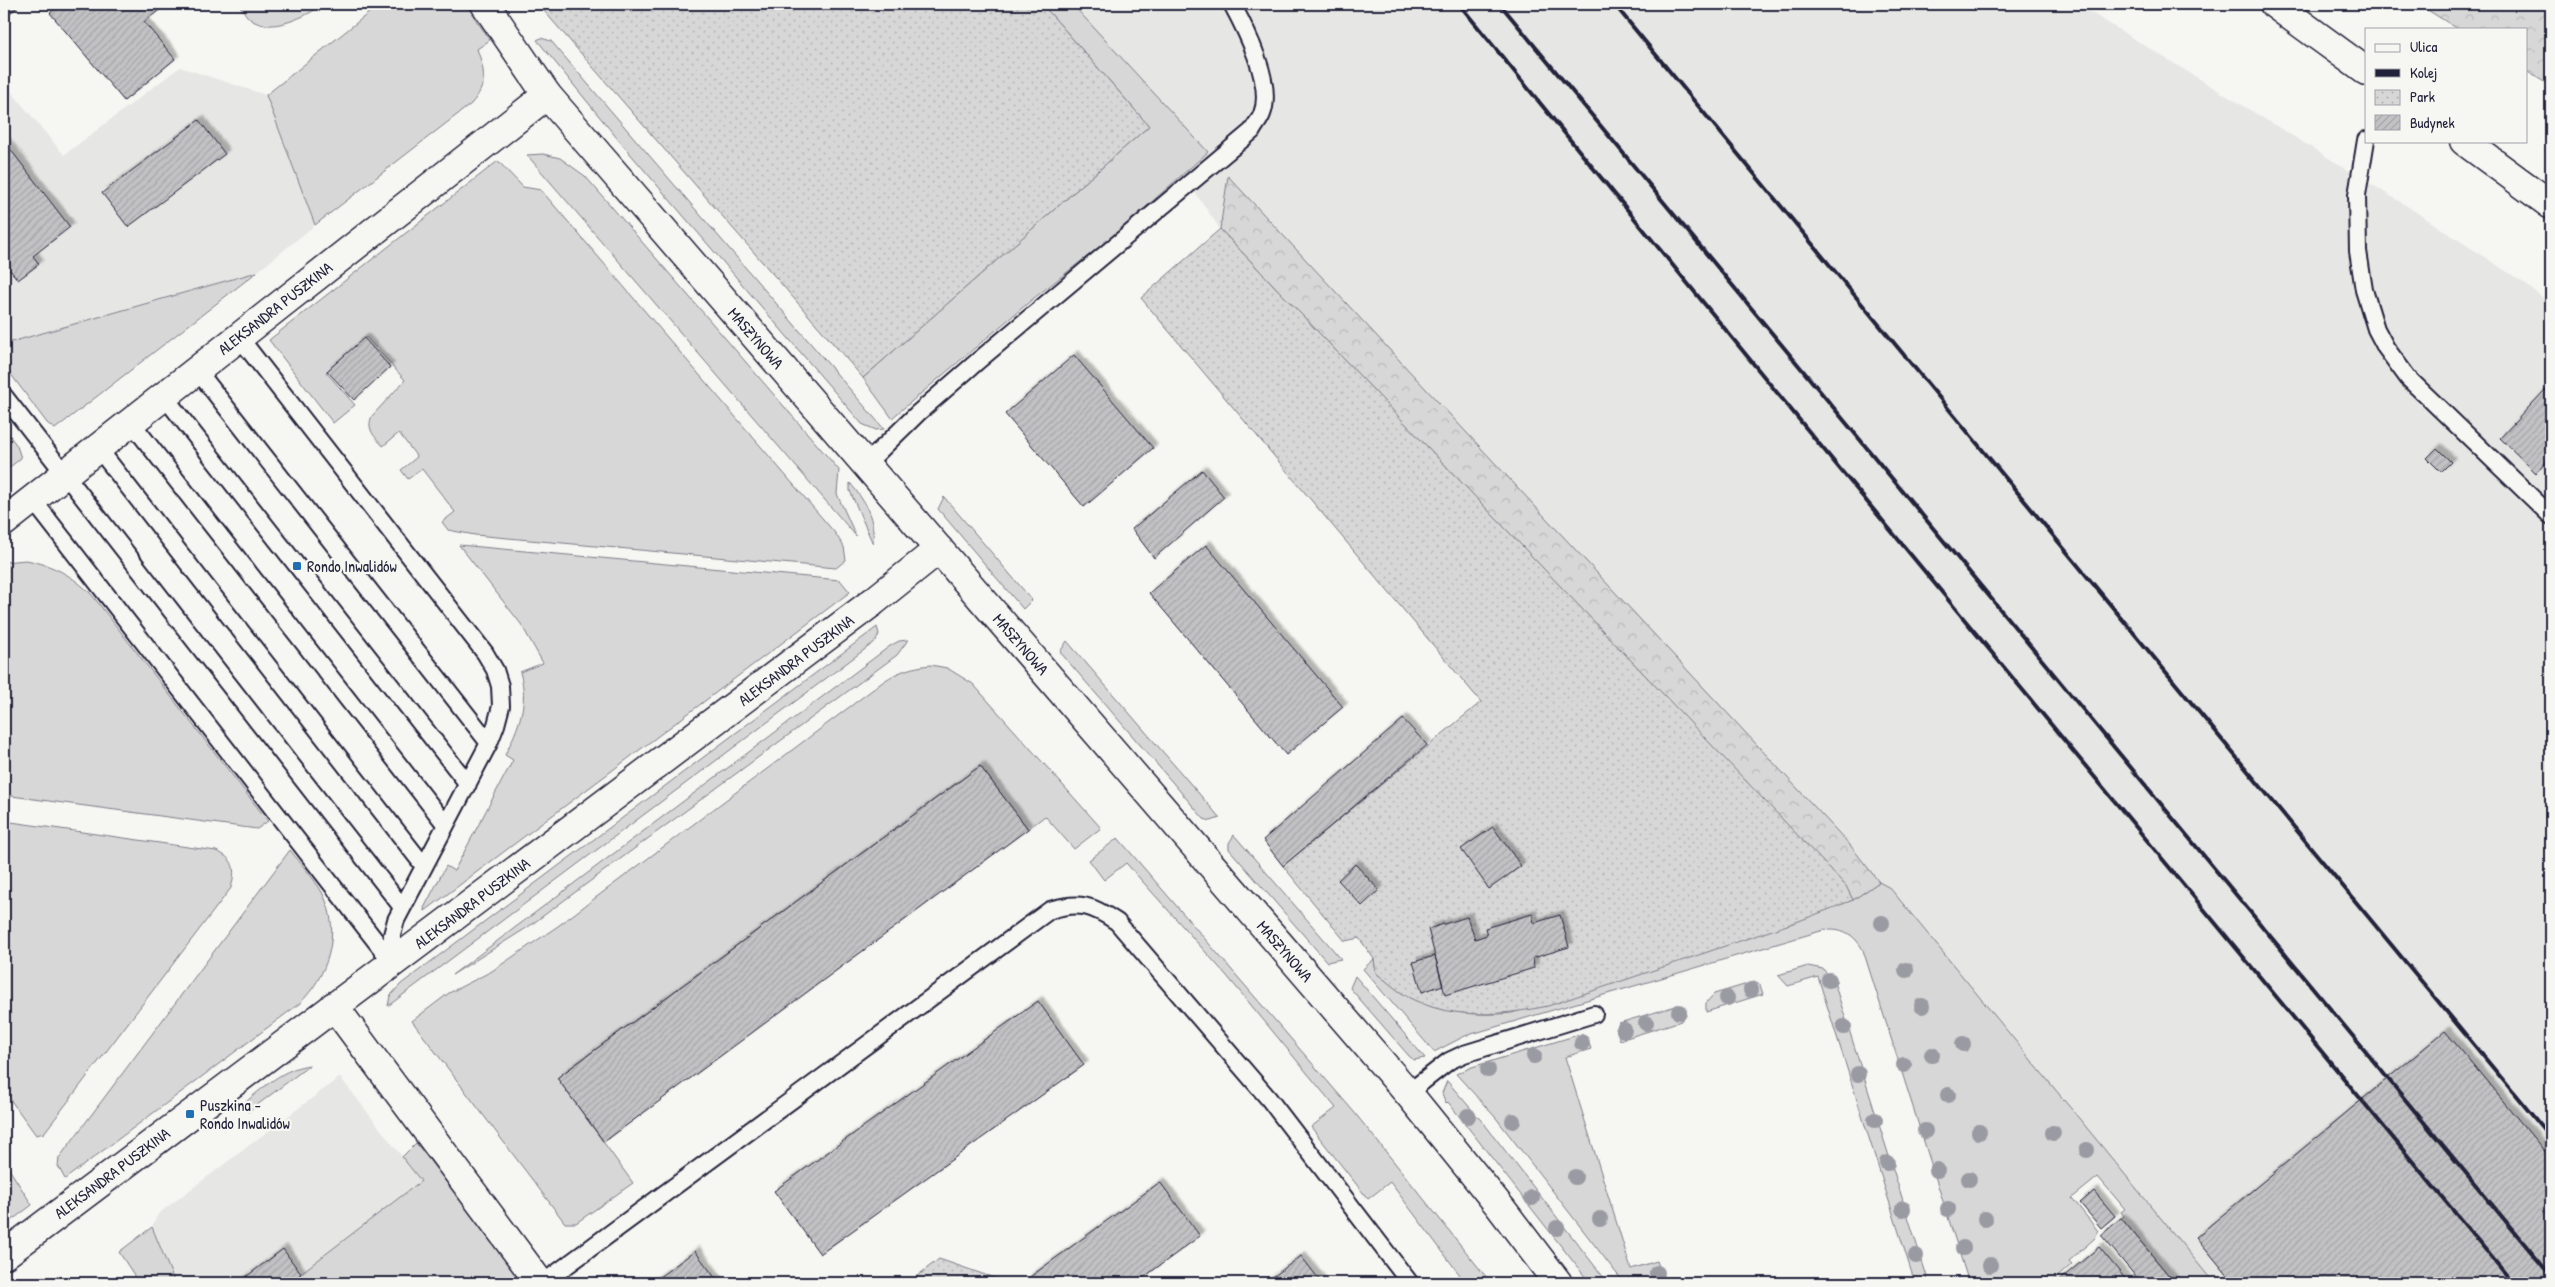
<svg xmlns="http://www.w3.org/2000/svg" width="2555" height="1287" viewBox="0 0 2555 1287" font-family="'Patrick Hand',sans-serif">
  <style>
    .built { fill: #e6e6e4 }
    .grass { fill: #d7d7d7; stroke: #7c7c89 }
    .forest { fill: url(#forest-crowns); stroke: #7c7c89 }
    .park { fill: url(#park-dots); stroke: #7c7c89 }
    .building { fill: url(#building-hatch); stroke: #22223b; filter: url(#shadow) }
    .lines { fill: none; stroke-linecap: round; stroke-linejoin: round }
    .service-casing { stroke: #22223b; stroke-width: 20 }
    .minor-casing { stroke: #22223b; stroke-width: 31 }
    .tertiary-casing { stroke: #22223b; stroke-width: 31 }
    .service { stroke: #f6f6f2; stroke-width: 16 }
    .minor { stroke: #f6f6f2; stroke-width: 28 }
    .tertiary { stroke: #f6f6f2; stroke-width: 28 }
    .rail { stroke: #22223b; stroke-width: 4 }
    .tree { fill: #9a9aa3 }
    .poi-dot { fill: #1f6fb2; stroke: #f6f6f2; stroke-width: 2 }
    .labels { text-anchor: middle; stroke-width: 4.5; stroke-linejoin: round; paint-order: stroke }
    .street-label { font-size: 16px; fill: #22223b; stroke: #f6f6f2 }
    .poi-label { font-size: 16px; fill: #22223b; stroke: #f6f6f2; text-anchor: start }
  </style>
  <defs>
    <pattern id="forest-crowns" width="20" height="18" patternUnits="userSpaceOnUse" patternTransform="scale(1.25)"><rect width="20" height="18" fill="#d7d7d7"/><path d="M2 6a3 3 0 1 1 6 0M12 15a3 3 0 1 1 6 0" fill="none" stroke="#b8b8b9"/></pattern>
    <pattern id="park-dots" width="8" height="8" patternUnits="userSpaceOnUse" patternTransform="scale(1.25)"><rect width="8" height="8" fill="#d7d7d7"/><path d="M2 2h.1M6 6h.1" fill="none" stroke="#b8b8b9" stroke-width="1.8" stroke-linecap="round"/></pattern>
    <pattern id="building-hatch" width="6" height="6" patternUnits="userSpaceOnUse" patternTransform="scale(1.25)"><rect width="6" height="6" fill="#c2c2c4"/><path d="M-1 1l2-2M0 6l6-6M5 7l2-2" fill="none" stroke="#a6a6a9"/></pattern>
    <filter id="shadow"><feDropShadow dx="4.5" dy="-4.5" stdDeviation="1" flood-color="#0004"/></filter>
  </defs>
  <rect width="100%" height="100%" fill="#f6f6f2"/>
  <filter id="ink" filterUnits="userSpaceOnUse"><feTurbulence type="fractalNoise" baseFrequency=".02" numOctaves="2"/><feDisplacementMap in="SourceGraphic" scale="10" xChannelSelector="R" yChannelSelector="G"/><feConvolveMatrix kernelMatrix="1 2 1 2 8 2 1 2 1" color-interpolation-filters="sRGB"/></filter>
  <g filter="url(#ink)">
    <!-- built -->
    <path class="built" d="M 1042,4 L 2077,4 L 2410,208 L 2521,281 L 2551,304 L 2551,1283 L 2214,1283 L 1890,888 L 1845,886 L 1220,229 L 1149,125 Z
      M 180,67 L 266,95 L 315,225 L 257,272 L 4,344 L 4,83 L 64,155 Z
      M 340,1077 L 421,1181 L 290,1283 L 175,1283 L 152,1227 L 158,1214 Z"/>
    <!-- grass -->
    <path class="grass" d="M 238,4 L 324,4 C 307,16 270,35 250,19 C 246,16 242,8 238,4 Z
      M 380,4 L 465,4 L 490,40 L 477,49 C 485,71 488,85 471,104 L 315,225 L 266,95 Z
      M 1042,4 L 1072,4 L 1208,152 L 1112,237 L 1034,298 L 892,418 L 863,378 L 1149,126 Z
      M 541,38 L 551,41 L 884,429 L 876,430 L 862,424 L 621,143 L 537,40 Z
      M 543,154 L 560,158 L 585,176 L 839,470 L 837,494 L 856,536 L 527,155 Z
      M 498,161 L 523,187 L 541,190 L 835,533 L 844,547 L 846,560 L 836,568 L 475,535 L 448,530 L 442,522 L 455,512 L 422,469 L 408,479 L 401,470 L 417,457 L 399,433 L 383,446 C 374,436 366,429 372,416 L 405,380 L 366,337 L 326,372 L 355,405 L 333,423 L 269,340 Z
      M 257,272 L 55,429 L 47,423 L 4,365 L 4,344 Z
      M 4,428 L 17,446 L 21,458 L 4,472 Z
      M 850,483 C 866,502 875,519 873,544 L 850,491 Z
      M 944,497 L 1032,600 L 1023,609 L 938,509 Z
      M 459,545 L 840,580 L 850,592 L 425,911 L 424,908 L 446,866 L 454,871 L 513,760 L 505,755 C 519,726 529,704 520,672 L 543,663 L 521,624 Z
      M 26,560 C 53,565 72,575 92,595 L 268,821 L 257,829 L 4,795 L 4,562 Z
      M 877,627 L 879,634 L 876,641 L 388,1006 L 390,996 L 401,984 Z
      M 908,640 L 897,655 L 528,927 L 452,975 L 890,646 L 899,641 Z
      M 1067,641 L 1220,818 L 1211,821 L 1204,819 L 1060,652 Z
      M 931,665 L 947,668 L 973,684 L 1101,828 L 1074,849 L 1045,816 L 1028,829 L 980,766 L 557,1078 L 633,1183 L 576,1223 L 565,1223 L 412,1021 L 449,993 L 492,971 L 558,926 L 884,681 C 899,671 912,667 931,665 Z
      M 4,821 L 216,851 C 235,859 236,869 231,888 L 44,1133 L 36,1135 L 4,1091 Z
      M 1234,835 L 1341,959 L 1327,962 L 1229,849 L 1229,843 Z
      M 1118,838 L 1354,1112 L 1491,1283 L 1466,1283 L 1390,1182 L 1368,1199 L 1311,1127 L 1336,1108 L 1227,976 L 1126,863 L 1104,880 L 1089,860 Z
      M 290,850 C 301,864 314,878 323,894 C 342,933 328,976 299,1004 L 65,1179 L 58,1166 L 59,1158 Z
      M 1879,882 L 1890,888 L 2214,1283 L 2175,1283 L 2121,1218 L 2124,1216 L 2121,1212 L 2125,1209 L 2098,1177 L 2072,1198 L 2098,1231 L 2095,1238 L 2069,1261 L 2072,1264 L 2051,1283 L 1969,1283 L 1863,950 C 1855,935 1841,926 1824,930 L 1465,1036 L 1434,1052 L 1363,969 L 1374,959 L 1376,973 C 1388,982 1401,994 1415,1000 C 1445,1014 1480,1016 1512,1013 L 1853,900 Z
      M 1808,966 L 1823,969 L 1834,982 L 1929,1283 L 1915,1283 L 1818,977 L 1788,986 L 1778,975 Z
      M 1355,976 L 1425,1058 L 1414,1060 L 1409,1056 L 1350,988 Z
      M 1754,982 L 1760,985 L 1763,994 L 1706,1012 L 1706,1003 L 1714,994 Z
      M 1676,1006 L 1682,1006 L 1686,1012 L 1681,1021 L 1620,1040 L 1616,1029 L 1619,1023 Z
      M 1581,1034 L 1587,1037 L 1591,1049 L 1565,1057 L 1631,1269 L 1657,1261 L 1665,1283 L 1624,1283 L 1496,1118 L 1456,1074 L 1472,1067 Z
      M 310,1065 L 248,1112 L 242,1105 C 263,1088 283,1068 310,1065 Z
      M 1447,1081 L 1486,1126 L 1608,1283 L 1590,1283 L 1448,1102 L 1446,1104 L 1442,1093 Z
      M 416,1143 L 525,1283 L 288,1283 L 421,1181 L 402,1157 Z
      M 4,1161 L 32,1205 L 4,1226 Z
      M 152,1227 L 175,1283 L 133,1283 L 134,1275 L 119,1252 Z"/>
    <!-- forest -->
    <path class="forest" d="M 2418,4 L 2551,4 L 2551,86 L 2526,71 L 2526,29 L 2458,29 Z
      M 1228,176 L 1850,845 L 1879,882 L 1853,900 L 1845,886 L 1220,229 Z"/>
    <!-- park -->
    <path class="park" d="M 538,4 L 1042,4 L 1149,126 L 863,378 Z
      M 1220,229 L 1846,886 L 1853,900 L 1799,921 L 1548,1006 C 1504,1015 1456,1020 1414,1000 C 1400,994 1388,982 1376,973 L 1374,959 L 1359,938 L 1345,941 L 1283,866 L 1481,702 L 1141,298 Z
      M 939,1259 L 1000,1280 L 999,1283 L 908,1283 Z"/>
    <!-- building -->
    <path class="building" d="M 4,4 L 21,4 L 4,18 Z
      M 61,4 L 167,4 L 144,22 L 175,59 L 124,101 L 50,13 Z
      M 199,120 L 225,154 L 128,227 L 102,193 Z
      M 4,141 L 70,227 L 33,256 L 39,264 L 18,280 L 10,270 L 4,275 Z
      M 364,338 L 390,367 L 354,400 L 327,371 Z
      M 1074,355 L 1153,448 L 1084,507 L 1005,414 Z
      M 2545,390 L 2551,396 L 2551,457 L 2536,473 L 2500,438 Z
      M 2437,448 L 2451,462 L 2441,472 L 2427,458 Z
      M 1202,470 L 1224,497 L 1154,558 L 1132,529 Z
      M 1206,545 L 1343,707 L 1286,755 L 1149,593 Z
      M 1403,719 L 1427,745 L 1283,866 L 1263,840 Z
      M 980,766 L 1028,829 L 604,1142 L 557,1078 Z
      M 1493,827 L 1521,866 L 1489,889 L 1461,849 Z
      M 1355,864 L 1379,890 L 1362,906 L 1338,880 Z
      M 1532,914 L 1534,923 L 1560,915 L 1569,947 L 1533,958 L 1534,968 L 1445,995 L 1428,929 L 1467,917 L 1475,939 L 1487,935 L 1485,928 Z
      M 1435,956 L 1443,985 L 1422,992 L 1413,962 Z
      M 1038,1001 L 1084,1065 L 820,1254 L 774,1191 Z
      M 2445,1031 L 2551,1159 L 2551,1283 L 2234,1283 L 2196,1237 Z
      M 1160,1182 L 1200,1236 L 1136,1283 L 1030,1283 L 1027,1279 Z
      M 2094,1191 L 2115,1216 L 2101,1228 L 2080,1203 Z
      M 2549,1202 L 2551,1215 L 2548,1217 L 2542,1209 Z
      M 2121,1218 L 2175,1283 L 2141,1283 L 2101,1235 Z
      M 2099,1247 L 2128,1282 L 2056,1283 Z
      M 283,1249 L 301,1274 L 288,1283 L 238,1283 Z
      M 695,1251 L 719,1283 L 651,1283 Z
      M 1301,1256 L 1322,1283 L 1265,1283 Z
      M 2459,1277 L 2464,1283 L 2451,1283 Z"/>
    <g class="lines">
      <!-- service casing -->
      <g class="service-casing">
        <path id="service" d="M 2366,140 L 2357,195 L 2358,251 L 2364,290 L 2376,329 L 2386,348 L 2408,378 L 2551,516
          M 239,337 L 485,653 L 495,670 L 500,686 L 501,706 L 496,725 L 489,743 L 396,920 L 392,935 L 392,963
          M 197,370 L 489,743
          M 4,396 L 402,907
          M 164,396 L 468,784
          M 131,422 L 446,825
          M 98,448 L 424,866
          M 865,465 L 918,413 L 979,360 L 1252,131 C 1255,125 1260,120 1262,114 C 1274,84 1246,30 1232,4
          M 33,500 L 392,962
          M 1408,1093 L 1449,1061 L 1464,1054 L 1594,1014
          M 543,1283 L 1050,910 C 1079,901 1092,905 1117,922 L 1269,1099 L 1410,1283"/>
      </g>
      <!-- minor casing -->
      <g class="minor-casing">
        <path id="minor" d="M 485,4 L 547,95
          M 2274,4 L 2366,71
          M 2464,141 L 2551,205
          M 334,1006 L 540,1283"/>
      </g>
      <!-- tertiary casing -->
      <g class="tertiary-casing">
        <path id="tertiary" d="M 4,522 L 547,95 L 1408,1093 L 1501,1208 L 1558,1283
          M 4,1255 L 874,601 L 939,549"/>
      </g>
      <!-- service -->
      <use href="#service" class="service"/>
      <!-- minor -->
      <use href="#minor" class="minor"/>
      <!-- tertiary -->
      <use href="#tertiary" class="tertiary"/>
      <!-- rail -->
      <path class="rail" d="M 1459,4 L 1806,428 L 2513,1283
        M 1500,4 L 2551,1276
        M 1614,4 L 2551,1138"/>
    </g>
    <!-- trees -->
    <g class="tree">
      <circle cx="1882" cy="923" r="8"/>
      <circle cx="1906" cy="970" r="8"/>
      <circle cx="1829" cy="980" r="8"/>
      <circle cx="1751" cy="990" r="8"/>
      <circle cx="1727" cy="998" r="8"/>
      <circle cx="1922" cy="1006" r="8"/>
      <circle cx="1679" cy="1012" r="8"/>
      <circle cx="1646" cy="1023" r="8"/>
      <circle cx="1844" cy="1027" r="8"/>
      <circle cx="1624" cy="1030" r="8"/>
      <circle cx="1582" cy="1043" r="8"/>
      <circle cx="1963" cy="1044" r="8"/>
      <circle cx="1932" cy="1055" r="8"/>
      <circle cx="1534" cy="1056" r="8"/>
      <circle cx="1904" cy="1065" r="8"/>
      <circle cx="1488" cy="1070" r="8"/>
      <circle cx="1858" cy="1074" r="8"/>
      <circle cx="1948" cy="1095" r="8"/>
      <circle cx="1468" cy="1116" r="8"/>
      <circle cx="1875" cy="1120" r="8"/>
      <circle cx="1513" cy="1121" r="8"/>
      <circle cx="1925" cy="1131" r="8"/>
      <circle cx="1979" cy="1132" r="8"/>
      <circle cx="2053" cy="1133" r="8"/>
      <circle cx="2087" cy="1150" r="8"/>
      <circle cx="1887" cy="1163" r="8"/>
      <circle cx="1937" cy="1170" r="8"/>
      <circle cx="1575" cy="1177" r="8"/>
      <circle cx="1969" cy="1179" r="8"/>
      <circle cx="1532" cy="1198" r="8"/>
      <circle cx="1903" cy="1209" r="8"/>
      <circle cx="1948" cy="1209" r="8"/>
      <circle cx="1600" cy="1219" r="8"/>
      <circle cx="1985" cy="1219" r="8"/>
      <circle cx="1557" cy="1228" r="8"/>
      <circle cx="1963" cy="1248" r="8"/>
      <circle cx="1916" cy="1256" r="8"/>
      <circle cx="1990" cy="1265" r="8"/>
      <circle cx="1657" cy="1273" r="8"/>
    </g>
  </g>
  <!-- markers -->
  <g class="poi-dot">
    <rect x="292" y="561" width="10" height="10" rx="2.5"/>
    <rect x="185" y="1109" width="10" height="10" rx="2.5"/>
  </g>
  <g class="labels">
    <!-- street labels -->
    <g class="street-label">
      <text transform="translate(275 308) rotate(-38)" y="6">ALEKSANDRA PUSZKINA</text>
      <text transform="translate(756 338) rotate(49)" y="6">MASZYNOWA</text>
      <text transform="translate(1021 644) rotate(49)" y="6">MASZYNOWA</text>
      <text transform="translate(796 660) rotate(-37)" y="6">ALEKSANDRA PUSZKINA</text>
      <text transform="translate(472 903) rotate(-37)" y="6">ALEKSANDRA PUSZKINA</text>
      <text transform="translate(1285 951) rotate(49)" y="6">MASZYNOWA</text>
      <text transform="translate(112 1173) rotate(-37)" y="6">ALEKSANDRA PUSZKINA</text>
    </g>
    <!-- poi labels -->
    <g class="poi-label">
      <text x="307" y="572">Rondo Inwalidów</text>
      <text x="200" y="1111">Puszkina -<tspan x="200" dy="18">Rondo Inwalidów</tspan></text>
    </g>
  </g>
  <!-- margin -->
  <rect width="2555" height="1287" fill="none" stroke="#f6f6f2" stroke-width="20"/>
  <rect x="10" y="10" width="2535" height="1267" fill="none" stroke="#22223b" stroke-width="2" filter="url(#ink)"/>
  <!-- legend -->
  <rect x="2365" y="28" width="162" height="115" fill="#f6f6f2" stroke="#a1a1a9"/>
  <rect x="2375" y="44" width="25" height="8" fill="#f6f6f2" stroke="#a1a1a9"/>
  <text x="2410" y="52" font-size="15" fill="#22223b">Ulica</text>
  <rect x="2375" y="69" width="25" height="8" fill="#22223b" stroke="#a1a1a9"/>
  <text x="2410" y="78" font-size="15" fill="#22223b">Kolej</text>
  <rect x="2375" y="90" width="25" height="15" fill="url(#park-dots)" stroke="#a1a1a9"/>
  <text x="2410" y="102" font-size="15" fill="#22223b">Park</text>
  <rect x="2375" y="115" width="25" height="15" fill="url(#building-hatch)" stroke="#a1a1a9"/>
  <text x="2410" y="128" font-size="15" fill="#22223b">Budynek</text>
</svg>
